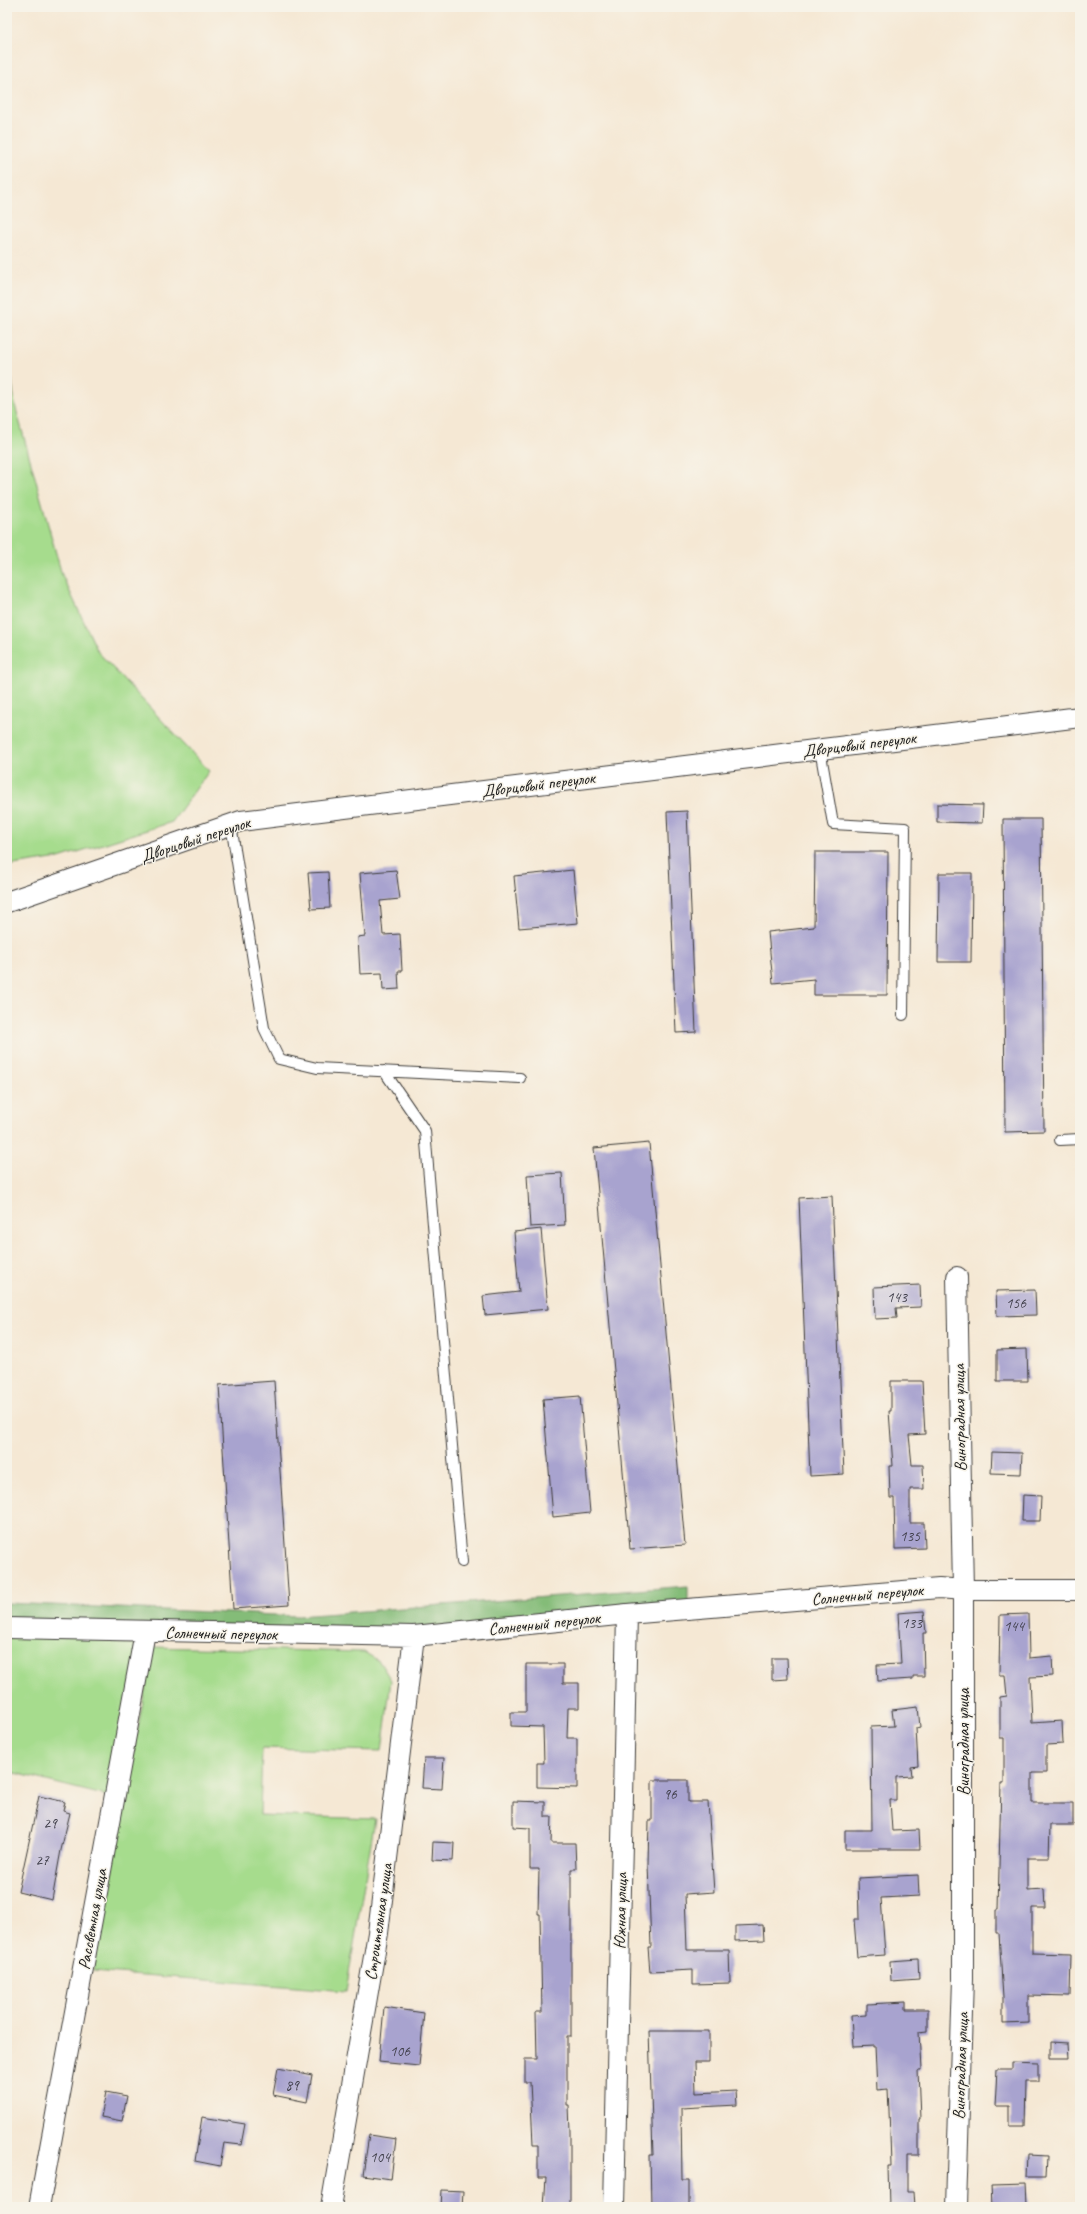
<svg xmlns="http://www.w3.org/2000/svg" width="1087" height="2214" viewBox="0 0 1087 2214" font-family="Caveat,sans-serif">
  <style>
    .green { fill: #a6dc8d; stroke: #617c54 }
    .forest { fill: #84bc78; stroke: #506c4a }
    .building { fill: #a8a3cf }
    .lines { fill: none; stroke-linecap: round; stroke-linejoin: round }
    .lane-casing { stroke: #3d3b38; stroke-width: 12 }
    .street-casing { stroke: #3d3b38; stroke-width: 22 }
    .lane { stroke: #fff; stroke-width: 10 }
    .street { stroke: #fff; stroke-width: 20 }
    .labels { text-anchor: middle; stroke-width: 3; stroke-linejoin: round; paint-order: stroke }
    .number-label { font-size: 15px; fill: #3f3e49 }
    .street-label { font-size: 17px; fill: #1c1c1c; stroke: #f7f3e8 }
  </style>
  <rect width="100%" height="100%" fill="#f7f3e8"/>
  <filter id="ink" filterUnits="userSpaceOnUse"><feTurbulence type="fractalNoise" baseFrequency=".025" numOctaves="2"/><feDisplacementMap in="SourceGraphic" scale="8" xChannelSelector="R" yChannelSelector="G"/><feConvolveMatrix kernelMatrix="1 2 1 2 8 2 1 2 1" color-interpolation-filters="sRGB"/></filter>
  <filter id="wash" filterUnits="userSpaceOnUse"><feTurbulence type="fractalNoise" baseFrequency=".012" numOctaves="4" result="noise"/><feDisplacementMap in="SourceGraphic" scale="16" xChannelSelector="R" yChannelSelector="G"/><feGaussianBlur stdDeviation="0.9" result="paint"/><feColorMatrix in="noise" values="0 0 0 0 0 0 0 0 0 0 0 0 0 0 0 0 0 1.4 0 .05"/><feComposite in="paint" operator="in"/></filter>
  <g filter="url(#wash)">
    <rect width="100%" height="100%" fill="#f5e8d4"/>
    <!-- green -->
    <path class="green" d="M 7,343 L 15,405 L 62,575 L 98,652 L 209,771 L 172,822 L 59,858 L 7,866 Z
      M 7,1628 L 145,1632 L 115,1798 L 7,1771 Z
      M 153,1647 L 364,1652 L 379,1661 L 391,1680 L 382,1751 L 262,1748 L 260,1815 L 375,1819 L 346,1991 L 93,1971 Z"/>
    <!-- forest -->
    <path class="forest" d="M 688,1586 L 688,1609 L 414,1636 L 7,1628 L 7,1603 L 298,1616 Z"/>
    <g id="blocks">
      <!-- building -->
      <path class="building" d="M 937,804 L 983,805 L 982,823 L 937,822 Z
        M 687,811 L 696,1032 L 676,1033 L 667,812 Z
        M 1003,819 L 1041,819 L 1044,1131 L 1005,1132 Z
        M 815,852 L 888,852 L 887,995 L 814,995 L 814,979 L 773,983 L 768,932 L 814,927 Z
        M 396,870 L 400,899 L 380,901 L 383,935 L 400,934 L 402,971 L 398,971 L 399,989 L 383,990 L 382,973 L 360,974 L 358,937 L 365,936 L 360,873 Z
        M 573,870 L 578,923 L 519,928 L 514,876 Z
        M 328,872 L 330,908 L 311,909 L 308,873 Z
        M 939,873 L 972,873 L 971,962 L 938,962 Z
        M 649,1143 L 685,1545 L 630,1549 L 594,1148 Z
        M 562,1173 L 565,1225 L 530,1227 L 527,1175 Z
        M 832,1196 L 844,1474 L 810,1476 L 799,1198 Z
        M 541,1229 L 548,1309 L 485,1315 L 483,1296 L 519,1292 L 514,1232 Z
        M 920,1285 L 921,1307 L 896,1308 L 897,1318 L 875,1319 L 874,1287 Z
        M 1035,1290 L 1036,1315 L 997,1316 L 996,1291 Z
        M 1027,1349 L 1028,1381 L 997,1381 L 997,1350 Z
        M 274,1381 L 289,1605 L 233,1609 L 219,1385 Z
        M 891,1381 L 922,1381 L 925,1434 L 909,1435 L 912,1465 L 923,1465 L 924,1489 L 910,1489 L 910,1523 L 924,1523 L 925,1548 L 895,1549 L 894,1498 L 890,1498 L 889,1466 L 893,1466 L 889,1411 L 891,1411 Z
        M 580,1396 L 590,1513 L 553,1517 L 543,1399 Z
        M 992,1452 L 1022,1453 L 1021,1474 L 991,1473 Z
        M 1023,1495 L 1041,1496 L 1040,1521 L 1022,1521 Z
        M 924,1611 L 926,1633 L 923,1633 L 924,1676 L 913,1676 L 913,1679 L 878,1681 L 877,1665 L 901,1664 L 898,1613 Z
        M 1028,1614 L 1029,1658 L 1052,1656 L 1053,1676 L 1030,1677 L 1032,1723 L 1062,1721 L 1063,1744 L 1046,1745 L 1046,1773 L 1032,1773 L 1032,1803 L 1073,1803 L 1073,1825 L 1050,1825 L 1049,1858 L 1027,1858 L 1027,1890 L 1044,1889 L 1045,1908 L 1032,1908 L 1032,1953 L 1071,1954 L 1070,1996 L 1028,1995 L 1028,2023 L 1003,2024 L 1003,1998 L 999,1933 L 996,1933 L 996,1910 L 998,1910 L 1001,1783 L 1004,1783 L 1004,1738 L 1000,1738 L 1000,1697 L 1007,1696 L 1005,1675 L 999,1675 L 1000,1615 Z
        M 772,1658 L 787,1658 L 788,1679 L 772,1680 Z
        M 526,1664 L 563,1664 L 563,1683 L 579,1683 L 579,1708 L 568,1708 L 567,1738 L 577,1738 L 577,1788 L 537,1787 L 537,1763 L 544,1763 L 543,1727 L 511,1726 L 511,1712 L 526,1712 Z
        M 918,1707 L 920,1727 L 916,1728 L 918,1766 L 911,1767 L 912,1776 L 896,1777 L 896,1800 L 890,1800 L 892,1831 L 919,1830 L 920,1849 L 845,1849 L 845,1830 L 872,1830 L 871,1727 L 894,1726 L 892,1710 Z
        M 424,1758 L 444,1758 L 442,1789 L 422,1788 Z
        M 652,1780 L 688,1780 L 688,1802 L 708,1802 L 714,1892 L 685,1894 L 687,1950 L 729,1950 L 730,1983 L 693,1984 L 693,1970 L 650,1972 L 648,1947 L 651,1947 L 648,1864 L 649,1821 L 652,1821 Z
        M 39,1796 L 65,1802 L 63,1811 L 70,1813 L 61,1850 L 52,1900 L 18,1892 Z
        M 513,1801 L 545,1802 L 545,1817 L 552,1817 L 551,1843 L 575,1843 L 576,1869 L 571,1869 L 571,2036 L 567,2036 L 567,2105 L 569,2105 L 570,2132 L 570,2207 L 544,2207 L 546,2178 L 538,2178 L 538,2144 L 533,2144 L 530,2082 L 525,2082 L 525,2059 L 537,2059 L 536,2012 L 542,2012 L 540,1914 L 538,1914 L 539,1869 L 530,1869 L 530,1828 L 513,1827 Z
        M 433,1842 L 454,1843 L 453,1861 L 432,1860 Z
        M 918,1875 L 919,1896 L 881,1898 L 885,1955 L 857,1957 L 854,1919 L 859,1919 L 858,1878 Z
        M 763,1925 L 764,1940 L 735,1941 L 735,1926 Z
        M 918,1959 L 919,1979 L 891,1981 L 890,1961 Z
        M 906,2002 L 906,2009 L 928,2009 L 928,2031 L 919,2032 L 921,2070 L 918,2070 L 920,2119 L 919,2119 L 919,2156 L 907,2156 L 907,2191 L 914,2191 L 915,2207 L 889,2207 L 888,2166 L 891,2166 L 890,2134 L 888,2089 L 877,2090 L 875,2046 L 853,2047 L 851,2016 L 867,2015 L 867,2004 Z
        M 384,2007 L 424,2013 L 419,2066 L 379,2062 Z
        M 649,2031 L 709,2031 L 709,2062 L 695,2062 L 696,2093 L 736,2091 L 737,2105 L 681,2108 L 682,2180 L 689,2180 L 689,2207 L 651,2207 L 650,2155 L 653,2155 Z
        M 1050,2042 L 1068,2043 L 1069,2058 L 1050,2058 Z
        M 1013,2062 L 1039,2063 L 1039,2082 L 1026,2082 L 1025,2126 L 1010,2126 L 1010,2106 L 995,2106 L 997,2070 L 1013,2070 Z
        M 278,2068 L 312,2075 L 307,2102 L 273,2095 Z
        M 106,2092 L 127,2096 L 122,2121 L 101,2117 Z
        M 202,2117 L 245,2124 L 241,2145 L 224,2143 L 220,2166 L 195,2161 Z
        M 369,2135 L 396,2139 L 391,2179 L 363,2175 Z
        M 1029,2155 L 1047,2156 L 1046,2178 L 1028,2178 Z
        M 1027,2185 L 1028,2205 L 992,2206 L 991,2186 Z
        M 442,2190 L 463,2191 L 462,2207 L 441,2207 Z"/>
    </g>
  </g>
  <g filter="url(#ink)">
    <use href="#blocks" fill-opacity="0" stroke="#3d3b38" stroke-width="1"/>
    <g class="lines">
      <!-- lane casing -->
      <g class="lane-casing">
        <path id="lane" d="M 820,749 L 833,824 L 905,828 L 903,1015
          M 231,825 L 264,1028 L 279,1059 L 317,1068 L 520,1078
          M 384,1071 L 425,1131 L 462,1562
          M 1060,1140 L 1080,1139"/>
      </g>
      <!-- street casing -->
      <g class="street-casing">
        <path id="street" d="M 7,902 L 241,821 L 1080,717
          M 7,1628 L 414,1636 L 627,1614 L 939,1588 L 963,1590 L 1080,1590
          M 39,2207 L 145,1632
          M 331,2207 L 378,1933 L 414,1636
          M 614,2207 L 627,1614
          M 956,2207 L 963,1978 L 963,1590 L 957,1277"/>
      </g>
      <!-- lane -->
      <use href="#lane" class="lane"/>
      <!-- street -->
      <use href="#street" class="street"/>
    </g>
  </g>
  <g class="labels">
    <!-- number labels -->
    <g class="number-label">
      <text x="897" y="1302">143</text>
      <text x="1016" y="1308">156</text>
      <text x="910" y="1541">135</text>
      <text x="912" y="1628">133</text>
      <text x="1014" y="1631">144</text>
      <text x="670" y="1799">96</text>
      <text x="50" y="1828">29</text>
      <text x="42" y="1865">27</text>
      <text x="400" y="2056">106</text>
      <text x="292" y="2090">89</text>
      <text x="380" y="2162">104</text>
    </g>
    <!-- street labels -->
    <g class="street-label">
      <text transform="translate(859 744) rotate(-7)" y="6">Дворцовый переулок</text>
      <text transform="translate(538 784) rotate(-7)" y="6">Дворцовый переулок</text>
      <text transform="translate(195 839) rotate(-18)" y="6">Дворцовый переулок</text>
      <text transform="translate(959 1418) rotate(-91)" y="6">Виноградная улица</text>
      <text transform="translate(867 1594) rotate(-5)" y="6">Солнечный переулок</text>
      <text transform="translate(544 1623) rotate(-6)" y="6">Солнечный переулок</text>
      <text transform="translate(221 1633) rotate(1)" y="6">Солнечный переулок</text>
      <text transform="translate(963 1742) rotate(-90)" y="6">Виноградная улица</text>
      <text transform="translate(620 1911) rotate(-89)" y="6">Южная улица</text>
      <text transform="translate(92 1919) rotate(-80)" y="6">Рассветная улица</text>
      <text transform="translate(378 1922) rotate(-82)" y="6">Строительная улица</text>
      <text transform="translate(960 2066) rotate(-88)" y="6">Виноградная улица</text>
    </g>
  </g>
  <!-- margin -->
  <rect width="1087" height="2214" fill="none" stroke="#f7f3e8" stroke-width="24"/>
</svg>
